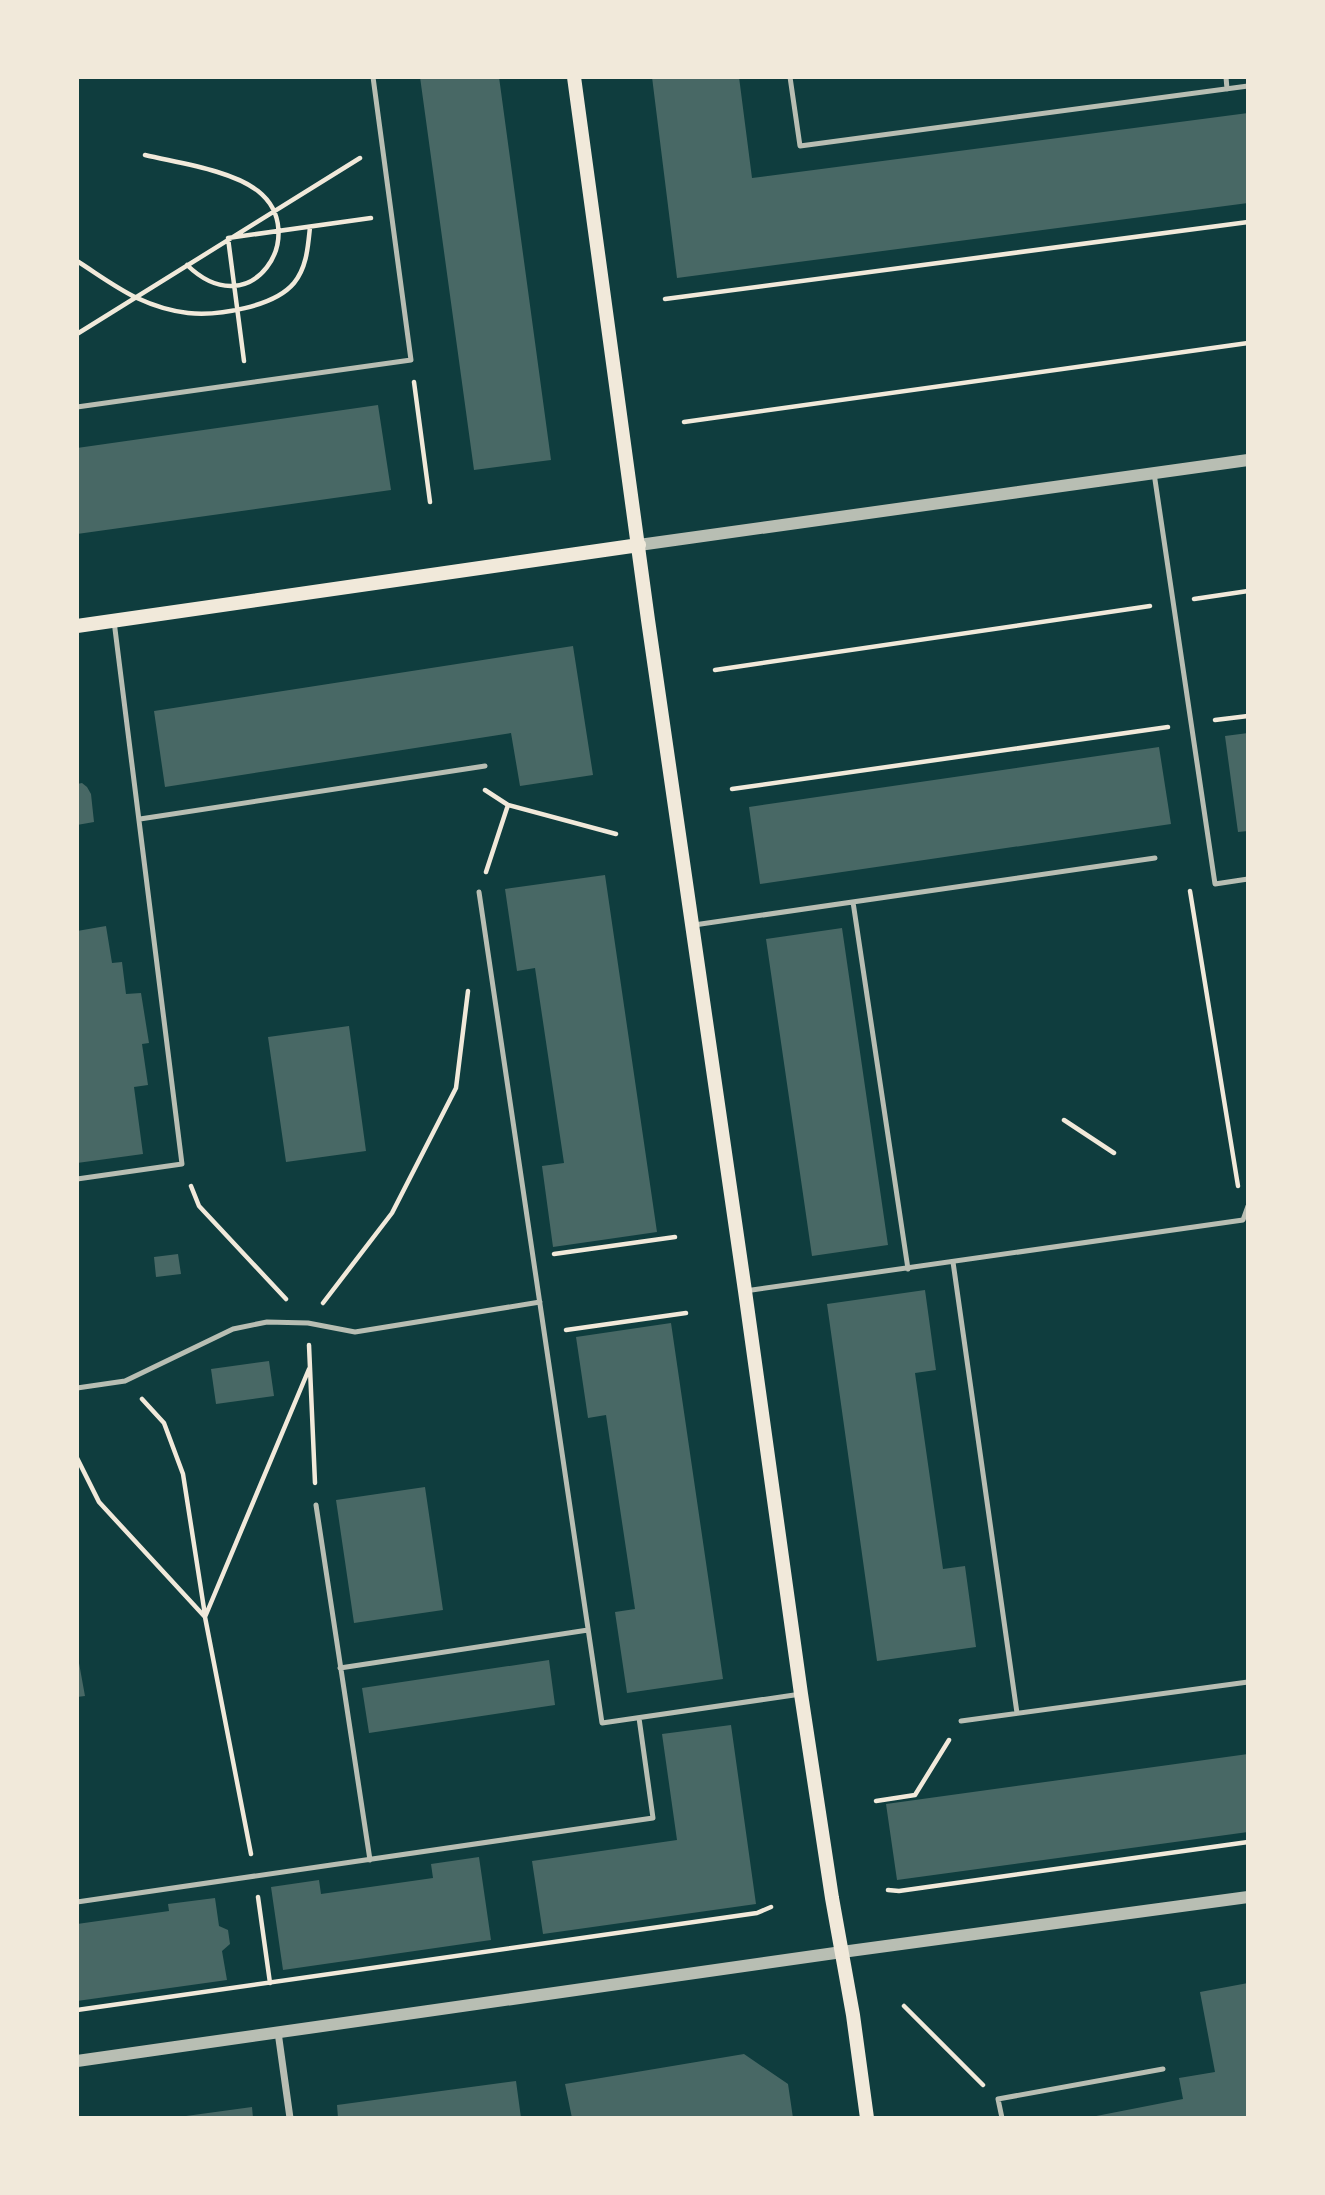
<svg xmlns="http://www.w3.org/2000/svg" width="1325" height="2195" viewBox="0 0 1325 2195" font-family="'Fira Sans Condensed',sans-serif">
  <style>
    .building { fill: #486865 }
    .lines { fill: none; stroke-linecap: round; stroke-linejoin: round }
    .path { stroke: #f1e9da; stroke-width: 4.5 }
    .service { stroke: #b8beb3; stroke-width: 5 }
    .minor { stroke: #b8beb3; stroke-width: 7 }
    .tertiary { stroke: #b8beb3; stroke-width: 12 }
    .secondary { stroke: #f1e9da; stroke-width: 14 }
  </style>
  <rect width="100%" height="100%" fill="#0f3d3e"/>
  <!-- building -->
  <path class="building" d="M 420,77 L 499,77 L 551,460 L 474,470 Z
    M 652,77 L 739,77 L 752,178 L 1248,113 L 1248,203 L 677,278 Z
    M 378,405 L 391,490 L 77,534 L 77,448 Z
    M 573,646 L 593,775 L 520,786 L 511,733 L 165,787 L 154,711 Z
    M 1248,733 L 1248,831 L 1238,832 L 1225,736 Z
    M 1159,747 L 1171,824 L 760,884 L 749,807 Z
    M 82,783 L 87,787 L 91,794 L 94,822 L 77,825 L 77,784 Z
    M 605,875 L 657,1232 L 553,1247 L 542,1166 L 564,1163 L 535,968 L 517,971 L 505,889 Z
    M 106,926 L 112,963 L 122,962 L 126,994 L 141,993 L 149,1043 L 142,1044 L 148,1085 L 134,1087 L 143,1154 L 77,1163 L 77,931 Z
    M 842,928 L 888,1245 L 812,1256 L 766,939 Z
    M 349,1026 L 366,1151 L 286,1162 L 268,1037 Z
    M 178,1254 L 181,1274 L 156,1277 L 154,1257 Z
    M 925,1290 L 936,1370 L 915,1373 L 943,1569 L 965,1566 L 976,1647 L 877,1661 L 827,1304 Z
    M 671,1323 L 723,1679 L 627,1693 L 615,1612 L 635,1609 L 606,1415 L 588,1418 L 576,1337 Z
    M 269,1361 L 274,1396 L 216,1404 L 211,1369 Z
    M 425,1487 L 443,1610 L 354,1623 L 336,1500 Z
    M 77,1652 L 85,1696 L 77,1697 Z
    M 549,1660 L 555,1705 L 369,1733 L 362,1688 Z
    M 731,1725 L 756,1904 L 543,1934 L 532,1861 L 677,1840 L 662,1734 Z
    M 1248,1754 L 1248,1832 L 897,1880 L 886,1804 Z
    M 479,1857 L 491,1940 L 283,1970 L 271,1887 L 319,1880 L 321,1894 L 433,1878 L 431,1864 Z
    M 215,1898 L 219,1926 L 228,1930 L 230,1944 L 222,1951 L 227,1980 L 77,2001 L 77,1924 L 169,1911 L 168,1904 Z
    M 1248,1983 L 1248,2118 L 1086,2118 L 1183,2099 L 1179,2078 L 1215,2072 L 1200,1992 Z
    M 744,2054 L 788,2084 L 793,2118 L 572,2118 L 565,2084 Z
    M 516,2081 L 521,2118 L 338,2118 L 337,2105 Z
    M 252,2107 L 253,2118 L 186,2118 L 186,2116 Z"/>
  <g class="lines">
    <!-- path -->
    <path class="path" d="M 145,155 C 178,163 231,170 258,191 C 311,233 252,328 187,265
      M 77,261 C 96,273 116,288 137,298 C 152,305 171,311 188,313 C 218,316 274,307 294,283 C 307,267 308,246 310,227
      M 665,299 L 1248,222
      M 77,334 L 360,158
      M 244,361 L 228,238 L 371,218
      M 414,382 L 430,502
      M 684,422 L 1248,343
      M 1194,599 L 1248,591
      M 715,670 L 1150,606
      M 1215,720 L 1248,716
      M 732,789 L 1168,727
      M 485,790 L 508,805 L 616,834
      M 486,872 L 508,805
      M 1190,891 L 1238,1186
      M 1064,1120 L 1114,1153
      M 191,1186 L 199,1206 L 286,1299
      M 554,1254 L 675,1237
      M 323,1303 L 392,1213 L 456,1088 L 468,991
      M 566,1330 L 686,1313
      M 309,1345 L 315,1483
      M 142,1399 L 164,1423 L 183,1474 L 205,1615
      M 77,1458 L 99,1502 L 205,1617 L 251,1854
      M 205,1617 L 309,1369
      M 876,1801 L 915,1795 L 949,1740
      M 888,1890 L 899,1891 L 1248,1842
      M 258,1897 L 270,1983
      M 904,2006 L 983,2085
      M 77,2010 L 757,1913 L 771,1907"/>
    <!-- service -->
    <path class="service" d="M 790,77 L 800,146 L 1248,86
      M 1226,77 L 1227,89
      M 77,407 L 411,360 L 373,77
      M 1154,473 L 1215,884 L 1248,879
      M 140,819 L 485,766
      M 479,892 L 602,1723 L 801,1694
      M 853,902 L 908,1269
      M 694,925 L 1155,858
      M 77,1179 L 182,1164 L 114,621
      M 953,1262 L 1017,1713
      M 745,1291 L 1243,1220 L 1248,1206
      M 77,1388 L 125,1381 L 233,1329 L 267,1322 L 308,1323 L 355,1332 L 540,1302
      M 316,1505 L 370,1860
      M 340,1668 L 588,1630
      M 961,1721 L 1248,1682
      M 77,1902 L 653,1818 L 639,1718
      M 1002,2118 L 998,2099 L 1163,2069"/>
    <!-- minor -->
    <path class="minor" d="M 278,2032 L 290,2118"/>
    <!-- tertiary -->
    <path class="tertiary" d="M 639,545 L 1248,460
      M 77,2061 L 842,1952 L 1248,1897"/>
    <!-- secondary -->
    <path class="secondary" d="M 574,77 L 648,620 L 745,1291 L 801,1694 L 832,1898 L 853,2015 L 867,2118
      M 77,626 L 639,545"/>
  </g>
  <!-- border -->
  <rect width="1325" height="2195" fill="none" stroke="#f1e9da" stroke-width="158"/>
</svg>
